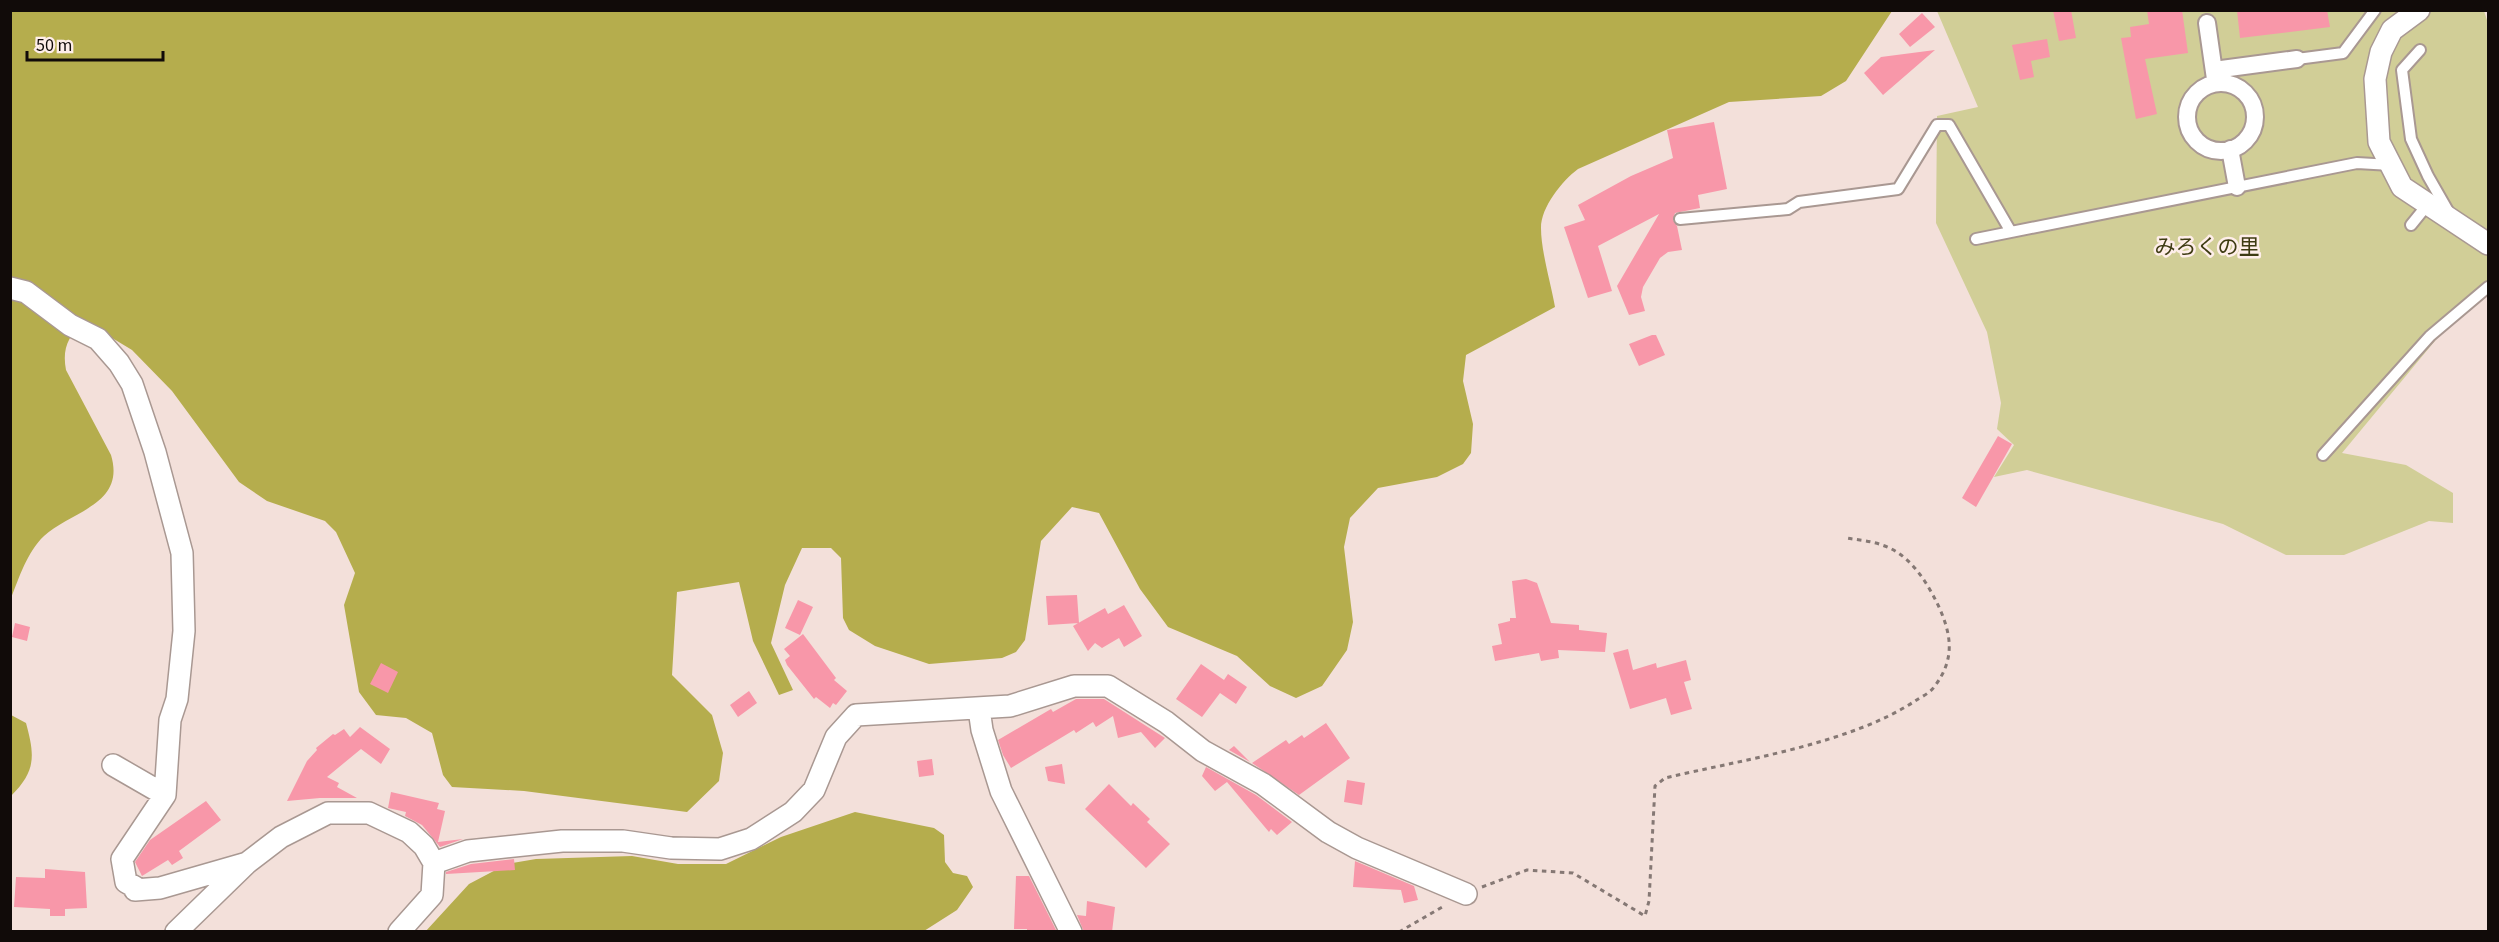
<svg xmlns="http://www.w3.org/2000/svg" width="2499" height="942" viewBox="0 0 2499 942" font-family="'Source Sans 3','Noto Sans JP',sans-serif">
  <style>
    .green { fill: #d1ce97 }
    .forest { fill: #b5ad4d }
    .building { fill: #f897a9 }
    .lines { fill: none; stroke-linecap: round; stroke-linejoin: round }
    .service-casing { stroke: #a99892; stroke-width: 14 }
    .pedestrian-casing { stroke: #a99892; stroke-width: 20 }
    .minor-casing { stroke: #a99892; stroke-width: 24 }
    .path { stroke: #857874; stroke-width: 3; stroke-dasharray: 4.5 4.5; stroke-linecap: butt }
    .service { stroke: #fff; stroke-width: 10 }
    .pedestrian { stroke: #fff; stroke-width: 16 }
    .minor { stroke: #fff; stroke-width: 21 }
    .labels { text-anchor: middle; stroke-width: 5; stroke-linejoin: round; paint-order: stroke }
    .park-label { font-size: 21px; fill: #3e3b12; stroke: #feeee9 }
  </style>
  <rect width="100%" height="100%" fill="#f3e0da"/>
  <!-- green -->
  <path class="green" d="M 1937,11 L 2484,11 L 2488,23 L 2488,295 L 2439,336 L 2342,453 L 2406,465 L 2453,493 L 2453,523 L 2429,521 L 2344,555 L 2286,555 L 2223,524 L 2027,470 L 1994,477 L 2014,445 L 1997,429 L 2001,403 L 1987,332 L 1936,223 L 1937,116 L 1978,107 Z"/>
  <!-- forest -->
  <path class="forest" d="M 11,11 L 1892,11 L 1846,81 L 1821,96 L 1729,102 L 1578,169 C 1562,181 1541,207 1541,228 C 1541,251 1551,284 1555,307 L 1466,355 L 1463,381 L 1473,424 L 1471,453 L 1463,464 L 1437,477 L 1378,488 L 1350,518 L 1344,547 L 1353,622 L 1347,650 L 1322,686 L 1296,698 L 1270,686 L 1237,656 L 1168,627 L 1140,589 L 1099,513 L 1072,507 L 1041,541 L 1025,640 L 1016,652 L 1002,658 L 929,664 L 875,646 L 849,630 L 843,618 L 841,558 L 831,548 L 802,548 L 785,585 L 771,643 L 793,690 L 779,695 L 753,641 L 739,582 L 677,592 L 672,675 L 712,715 L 723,753 L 719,781 L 687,812 L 524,791 L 452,787 L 443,775 L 432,733 L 406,718 L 376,715 L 359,692 L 344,605 L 355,573 L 336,532 L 325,521 L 267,501 L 239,482 L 172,391 L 132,350 L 84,321 C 68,336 62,349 66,370 L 111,455 C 126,505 71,511 44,536 C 27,552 19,578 11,598 Z
    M 11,715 L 26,723 C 35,756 36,771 11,796 Z
    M 855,812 L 934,828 L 944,835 L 945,862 L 953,873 L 967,876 L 973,887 L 957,910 L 924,931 L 425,932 L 469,884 L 507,864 L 536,859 L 632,856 L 678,864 L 726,864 L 781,837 Z"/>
  <!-- building -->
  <path class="building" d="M 2053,10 L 2071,10 L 2076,38 L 2059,41 Z
    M 2147,10 L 2182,10 L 2188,53 L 2145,59 L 2157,114 L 2136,119 L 2121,38 L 2131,37 L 2130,27 L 2149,24 Z
    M 2237,10 L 2327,10 L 2330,27 L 2240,38 Z
    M 1922,13 L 1935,27 L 1910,47 L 1899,34 Z
    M 2047,39 L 2050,57 L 2031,61 L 2034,77 L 2020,80 L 2012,45 Z
    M 1935,50 L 1883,95 L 1864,73 L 1881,57 Z
    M 1714,122 L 1727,189 L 1698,195 L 1700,208 L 1675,213 L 1673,220 L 1677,226 L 1682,250 L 1668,252 L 1660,258 L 1643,287 L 1641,297 L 1645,311 L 1629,315 L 1617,286 L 1659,214 L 1598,246 L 1612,291 L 1588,298 L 1564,227 L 1585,220 L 1578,205 L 1631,176 L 1673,158 L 1667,130 Z
    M 1652,335 L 1656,335 L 1665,355 L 1639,366 L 1629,344 Z
    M 1998,436 L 2012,444 L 1976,507 L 1962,498 Z
    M 1526,579 L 1537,583 L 1551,623 L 1579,625 L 1579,630 L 1607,633 L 1605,652 L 1558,650 L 1559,658 L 1541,661 L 1539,653 L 1495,661 L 1492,646 L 1502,644 L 1498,624 L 1510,621 L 1510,618 L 1516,618 L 1512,581 Z
    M 1077,595 L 1079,623 L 1048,625 L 1046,596 Z
    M 798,600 L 813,607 L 800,635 L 785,628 Z
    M 1124,605 L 1142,636 L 1124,647 L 1119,638 L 1102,648 L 1095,643 L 1088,651 L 1073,626 L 1105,608 L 1108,614 Z
    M 15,623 L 30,627 L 27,641 L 12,637 Z
    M 803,634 L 836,678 L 834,680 L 847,691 L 836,705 L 833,703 L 830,708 L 816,697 L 814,699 L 787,665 L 785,660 L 790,656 L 784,649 Z
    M 1628,649 L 1633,670 L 1656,663 L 1657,668 L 1686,660 L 1691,680 L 1684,682 L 1692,709 L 1671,715 L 1666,698 L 1630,709 L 1613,653 Z
    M 381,663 L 398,672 L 388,693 L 370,684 Z
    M 1201,664 L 1224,680 L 1228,674 L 1247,687 L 1236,704 L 1220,693 L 1202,717 L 1176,699 Z
    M 749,691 L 757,703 L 738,717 L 730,705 Z
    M 1076,699 L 1104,699 L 1165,738 L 1155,748 L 1141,732 L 1118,738 L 1113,716 L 1096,727 L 1093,722 L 1076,733 L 1074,730 L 1011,768 L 1003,755 L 998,740 L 1051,709 L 1053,712 Z
    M 1326,723 L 1350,758 L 1299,795 L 1252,763 L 1286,740 L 1289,744 L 1302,735 L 1304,738 Z
    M 360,727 L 390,749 L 381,764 L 361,749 L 327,777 L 339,783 L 337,787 L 357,798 L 320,798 L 287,801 L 307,761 L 317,750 L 316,748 L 333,734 L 335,735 L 344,729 L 350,737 Z
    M 1234,746 L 1250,762 L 1229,750 Z
    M 932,759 L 934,775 L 919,777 L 917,761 Z
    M 1062,764 L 1065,784 L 1048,781 L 1045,767 Z
    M 1206,767 L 1256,795 L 1292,822 L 1277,835 L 1271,829 L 1269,832 L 1227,782 L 1215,791 L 1202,776 Z
    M 1347,780 L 1365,783 L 1362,805 L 1344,802 Z
    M 1109,784 L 1131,806 L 1133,803 L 1150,819 L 1147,822 L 1170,844 L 1146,868 L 1085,809 Z
    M 391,792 L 439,803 L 437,809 L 445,811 L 438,842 L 463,839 L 440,847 L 422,825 L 405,816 L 406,812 L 388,808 Z
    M 206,801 L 221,820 L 179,851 L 183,858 L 172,865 L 168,860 L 142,876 L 135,862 L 150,840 Z
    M 514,859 L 515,870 L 446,874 L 446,872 L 471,864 Z
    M 1355,861 L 1414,886 L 1418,900 L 1404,903 L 1401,890 L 1353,887 Z
    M 45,869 L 85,872 L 87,908 L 65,909 L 65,916 L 50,916 L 50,909 L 14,907 L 16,877 L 45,878 Z
    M 1016,876 L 1029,876 L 1057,932 L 1027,932 L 1027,929 L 1014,929 Z
    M 1087,901 L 1115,907 L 1112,932 L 1084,932 L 1077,915 L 1086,916 Z"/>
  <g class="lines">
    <!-- service casing -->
    <g class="service-casing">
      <path id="service" d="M 2420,50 L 2402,70 L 2411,139 L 2428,176 L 2448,211
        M 2297,59 L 2343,53 L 2375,10
        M 1680,219 L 1788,209 L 1799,202 L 1898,189 L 1937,125 L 1949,125 L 2011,232
        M 2411,225 L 2428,204
        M 1976,239 L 2357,163 L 2391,165
        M 2323,455 L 2430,336 L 2488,287"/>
    </g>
    <!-- pedestrian casing -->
    <g class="pedestrian-casing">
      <path id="pedestrian" d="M 2207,23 L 2215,79
        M 2214,70 L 2297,59
        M2187 117a34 34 0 1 1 68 0a34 34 0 1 1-68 0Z
        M 2230,149 L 2237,187"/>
    </g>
    <!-- minor casing -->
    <g class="minor-casing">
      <path id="minor" d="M 2419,10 L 2392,30 L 2381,52 L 2375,79 L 2379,142 L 2402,187 L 2488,244
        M 10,288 L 26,292 L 70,325 L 98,339 L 119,363 L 132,384 L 155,452 L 182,553 L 184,631 L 177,699 L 170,720 L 165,795 L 122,859 L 126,882 L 135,887 L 135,890 L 160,888 L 247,863
        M 979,709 L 982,730 L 1001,791 L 1071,932
        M 113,765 L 165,795
        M 434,863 L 468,851 L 562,841 L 623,841 L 671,848 L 720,849 L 751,839 L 793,812 L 814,790 L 836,737 L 856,715 L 1010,706 L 1074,686 L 1108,686 L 1166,722 L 1203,751 L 1263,784 L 1328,832 L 1357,848 L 1466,894
        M 176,932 L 247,863 L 281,837 L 328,813 L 369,813 L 409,832 L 424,846 L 434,863 L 432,895 L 399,932"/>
    </g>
    <!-- path -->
    <path class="path" d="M 1482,887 L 1527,870 L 1573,873 L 1645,916 L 1649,901 L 1655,786 L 1665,778 C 1741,760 1850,744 1915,701 C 1921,697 1930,693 1934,687 C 1955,660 1952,636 1939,607 C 1927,582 1910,554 1882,545 C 1871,541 1858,540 1847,538
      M 1399,932 L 1444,906"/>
    <!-- service -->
    <use href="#service" class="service"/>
    <!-- pedestrian -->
    <use href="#pedestrian" class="pedestrian"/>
    <!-- minor -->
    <use href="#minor" class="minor"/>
  </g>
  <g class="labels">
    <!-- park labels -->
    <g class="park-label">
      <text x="2207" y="254">みろくの里</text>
    </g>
  </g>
  <!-- border -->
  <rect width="2499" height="942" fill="none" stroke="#110b09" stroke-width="24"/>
  <!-- scale -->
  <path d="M27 51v9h136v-9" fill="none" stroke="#110b09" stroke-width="3"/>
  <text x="36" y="51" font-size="18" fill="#110b09" stroke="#feeee9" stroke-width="4.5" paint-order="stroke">50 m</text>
</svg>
